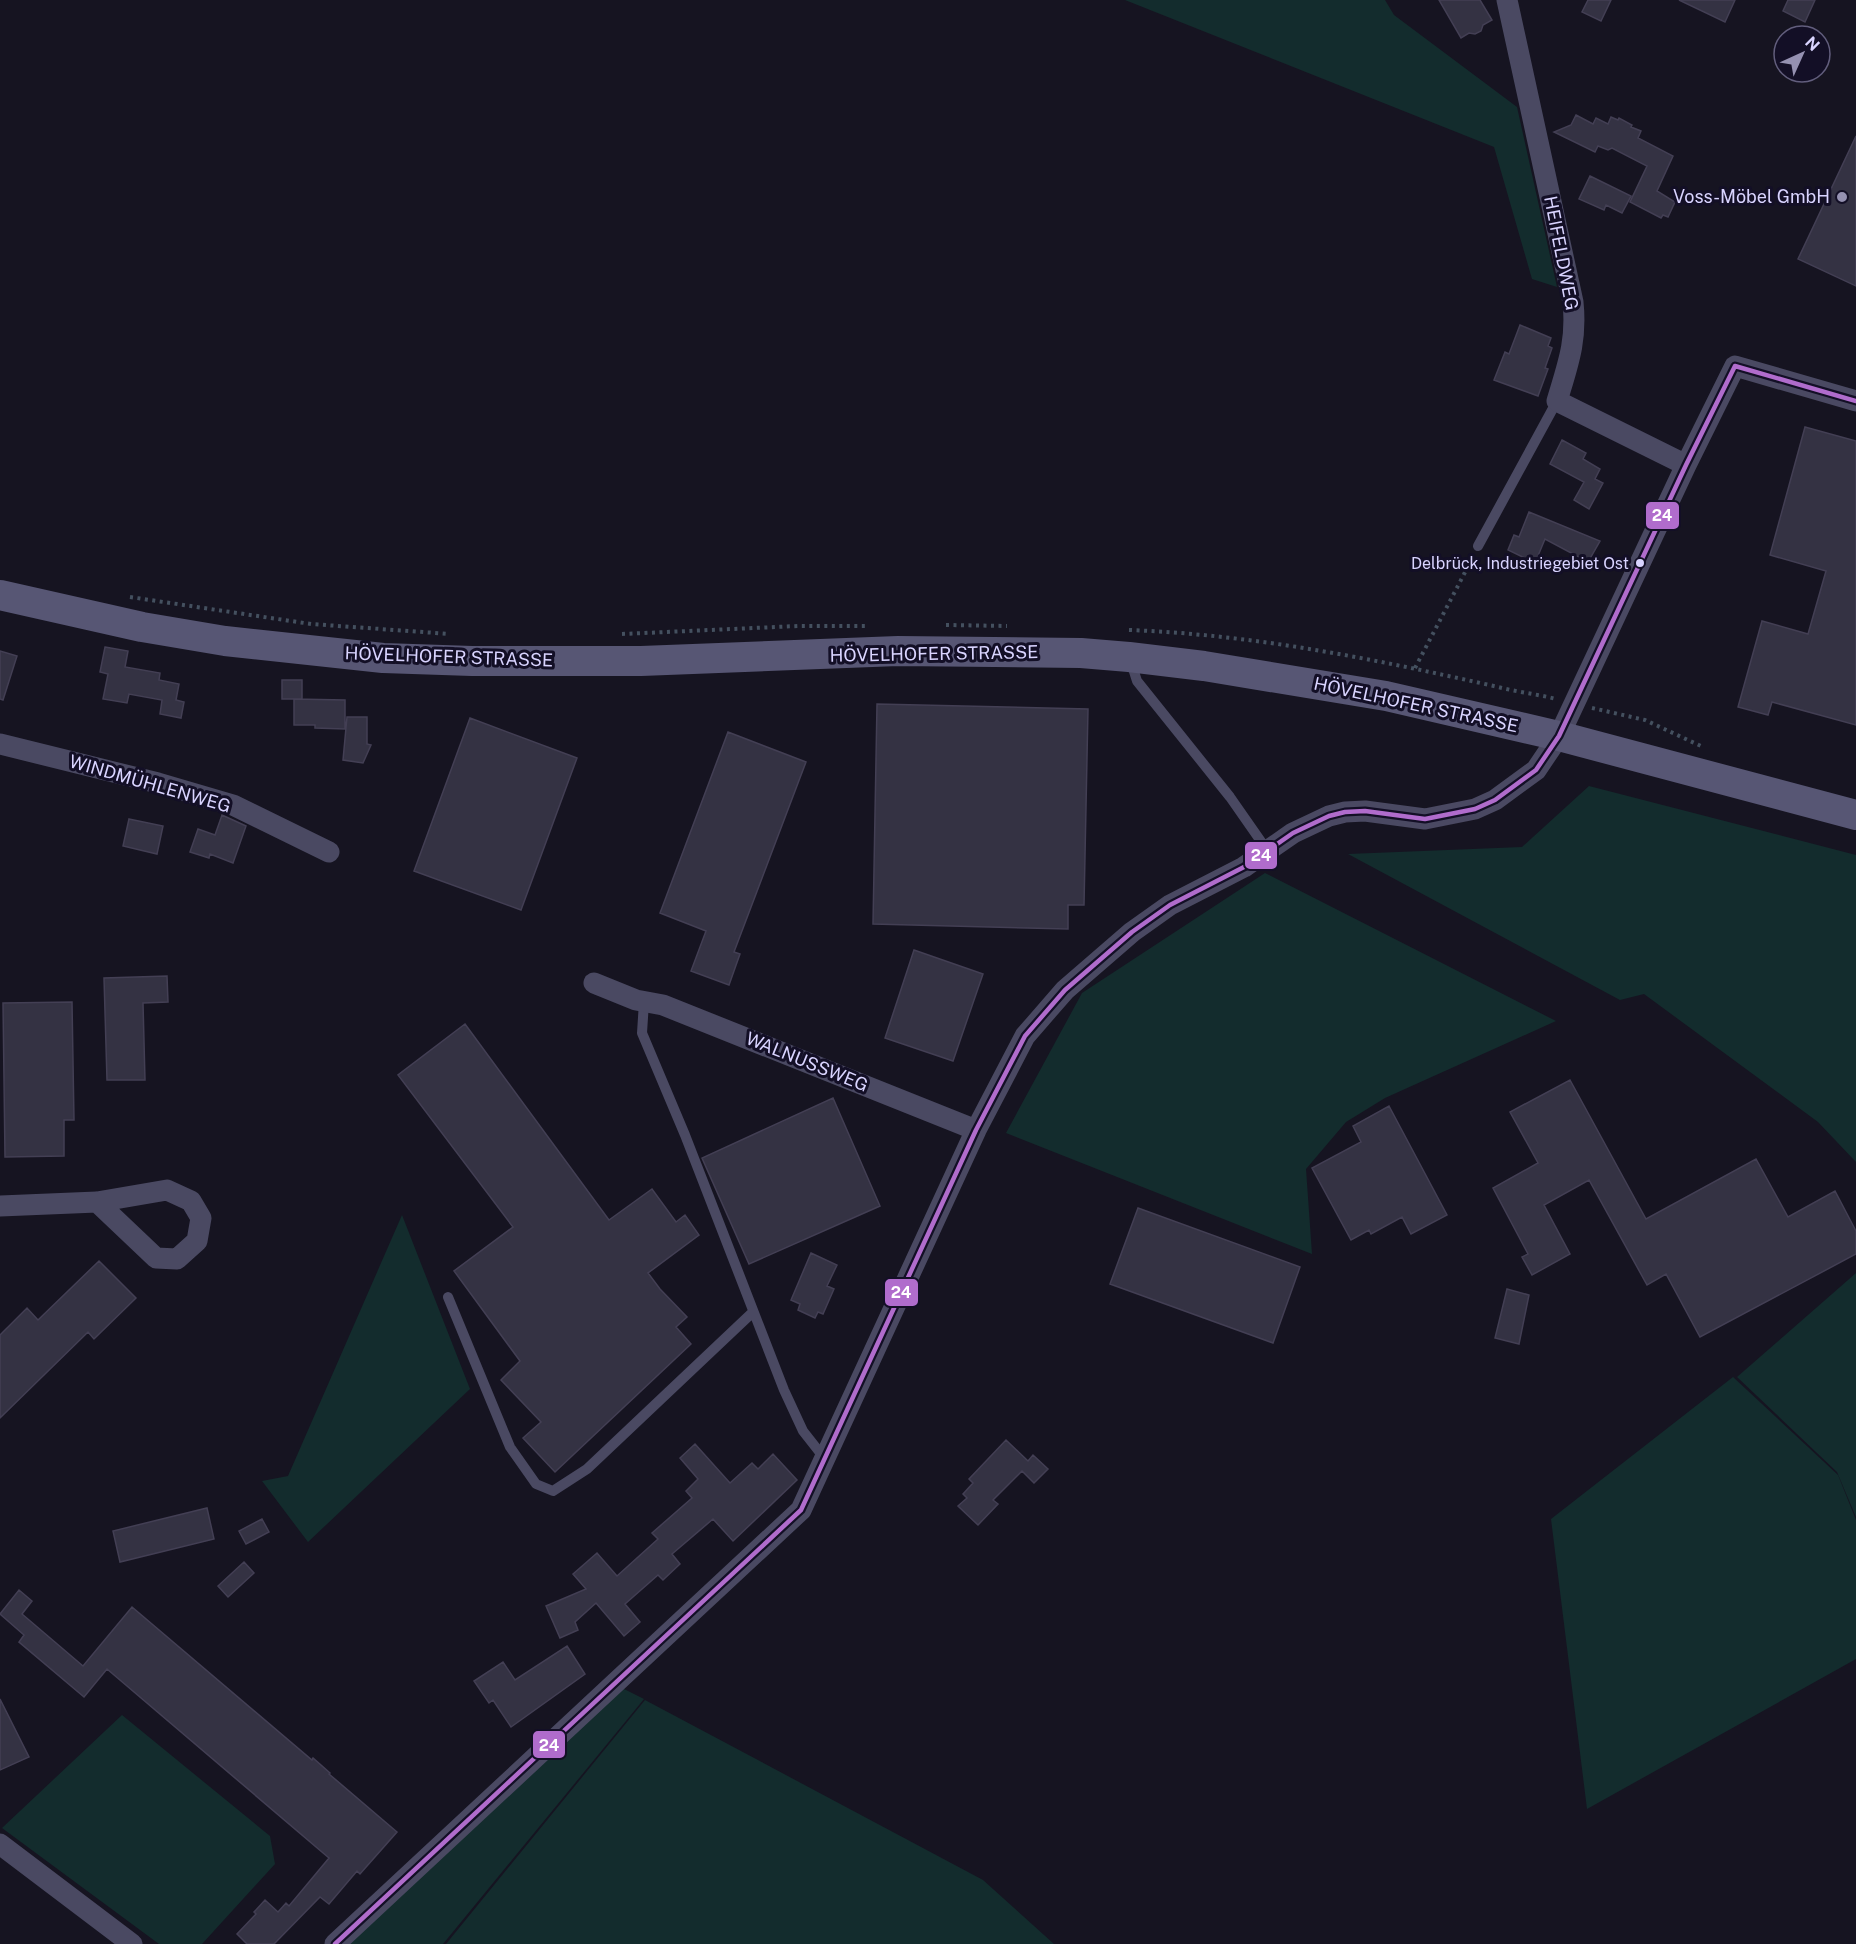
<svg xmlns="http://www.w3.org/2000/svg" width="1856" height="1944" viewBox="0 0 1856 1944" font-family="'Public Sans',sans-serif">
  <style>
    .green { fill: #132c2d }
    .building { fill: #343243; stroke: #433f54; stroke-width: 1.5 }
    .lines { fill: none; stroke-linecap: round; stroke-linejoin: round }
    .path { stroke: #44505f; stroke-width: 4; stroke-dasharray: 3 4.5; stroke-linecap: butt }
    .lane { stroke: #4a4962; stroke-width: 10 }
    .street { stroke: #4a4962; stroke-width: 21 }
    .secondary { stroke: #575674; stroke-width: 30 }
    .bus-1-casing { stroke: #130f26; stroke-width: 9 }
    .bus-1 { stroke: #b06ccc; stroke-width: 4.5 }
    .poi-dot { fill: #9591b1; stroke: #130f26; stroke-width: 2 }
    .bus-dot { fill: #d9d4ff; stroke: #130f26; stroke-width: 2 }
    .labels { text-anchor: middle; stroke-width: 6; stroke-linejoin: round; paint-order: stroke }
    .bus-label { font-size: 16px; fill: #d9d4ff; stroke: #130f26; text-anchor: end }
    .poi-label { font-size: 18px; fill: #d9d4ff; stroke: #130f26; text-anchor: end }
    .street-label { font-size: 18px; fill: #d9d4ff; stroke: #130f26 }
    .line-badge { stroke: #130f26; stroke-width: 2 }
    .badge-label { font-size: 16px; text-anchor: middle; font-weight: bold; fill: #fff }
  </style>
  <rect width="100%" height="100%" fill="#161421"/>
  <!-- green -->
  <path class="green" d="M 1125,0 L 1385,0 L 1394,15 L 1517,107 L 1557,287 L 1532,279 L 1494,147 Z
    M 1589,786 L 1856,855 L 1856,1162 L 1818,1122 L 1644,994 L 1620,1000 L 1348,854 L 1522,847 Z
    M 1265,873 L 1556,1021 L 1385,1098 L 1346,1122 L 1306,1169 L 1312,1254 L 1006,1133 L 1082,993 Z
    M 402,1215 L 470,1389 L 308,1542 L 262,1481 L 288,1476 Z
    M 1856,1273 L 1856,1517 L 1837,1472 L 1737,1377 Z
    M 1733,1377 L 1838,1475 L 1856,1520 L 1856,1659 L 1587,1809 L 1551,1519 Z
    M 614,1684 L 644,1699 L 443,1944 L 342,1944 Z
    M 645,1700 L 983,1880 L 1054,1944 L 446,1944 Z
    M 122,1715 L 270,1836 L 275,1864 L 202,1944 L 159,1944 L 2,1828 Z"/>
  <!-- building -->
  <path class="building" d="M 1439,0 L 1480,0 L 1492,20 L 1483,25 L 1481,31 L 1475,34 L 1469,33 L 1461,38 Z
    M 1588,0 L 1611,0 L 1601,21 L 1582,12 Z
    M 1679,0 L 1735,0 L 1725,22 Z
    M 1788,0 L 1815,0 L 1805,22 L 1783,11 Z
    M 1576,115 L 1593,124 L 1596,118 L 1608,124 L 1611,117 L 1618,120 L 1619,118 L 1632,125 L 1631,127 L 1641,131 L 1638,138 L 1673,156 L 1657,191 L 1675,202 L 1668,217 L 1663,215 L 1661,218 L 1630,202 L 1647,166 L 1612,148 L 1608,150 L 1598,146 L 1595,152 L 1554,132 L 1571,125 Z
    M 1856,136 L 1856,286 L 1798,259 Z
    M 1590,176 L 1631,196 L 1622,213 L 1606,205 L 1604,210 L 1579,199 Z
    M 1520,325 L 1551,338 L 1548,346 L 1552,348 L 1545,368 L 1548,369 L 1538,396 L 1494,380 L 1505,352 L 1509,354 Z
    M 1805,427 L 1856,441 L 1856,725 L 1772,702 L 1768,715 L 1738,707 L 1762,621 L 1808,634 L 1826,571 L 1770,555 Z
    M 1562,440 L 1586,453 L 1583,459 L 1600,469 L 1595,479 L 1603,483 L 1589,509 L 1574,500 L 1584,482 L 1550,464 Z
    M 1529,512 L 1600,541 L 1588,562 L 1545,539 L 1535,563 L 1508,550 L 1514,535 L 1519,537 Z
    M 105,647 L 128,651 L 125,667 L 160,673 L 159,680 L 179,684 L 176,700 L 184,702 L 181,718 L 160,714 L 162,700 L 129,694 L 127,703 L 103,699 L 108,674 L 100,672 Z
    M 0,651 L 17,656 L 3,700 L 0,699 Z
    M 282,680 L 302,680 L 302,699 L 282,699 Z
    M 294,699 L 345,700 L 345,729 L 315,728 L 315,725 L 294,725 Z
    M 877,704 L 1088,709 L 1084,905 L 1068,905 L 1068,929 L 873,924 Z
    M 347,717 L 367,717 L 367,744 L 371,745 L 363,763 L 343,760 Z
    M 470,718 L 577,758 L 521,910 L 414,871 Z
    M 728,732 L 806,762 L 734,952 L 740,954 L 729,985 L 691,971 L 706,931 L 660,913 Z
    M 222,815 L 246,826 L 233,863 L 210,854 L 209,858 L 190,852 L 198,829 L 215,835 Z
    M 129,819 L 163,826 L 157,854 L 123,846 Z
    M 914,950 L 983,974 L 953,1061 L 885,1038 Z
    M 167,976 L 168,1002 L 143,1003 L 145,1080 L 107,1080 L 104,978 Z
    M 72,1002 L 74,1120 L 64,1120 L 64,1156 L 5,1157 L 3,1003 Z
    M 465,1024 L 609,1220 L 652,1189 L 676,1222 L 685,1215 L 699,1235 L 648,1273 L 660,1289 L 687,1317 L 676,1327 L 691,1344 L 555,1472 L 523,1438 L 541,1422 L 501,1380 L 520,1361 L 454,1271 L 513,1227 L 398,1075 Z
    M 1570,1080 L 1646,1219 L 1756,1159 L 1788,1217 L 1835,1191 L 1856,1231 L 1856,1254 L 1700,1337 L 1666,1274 L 1647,1285 L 1589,1180 L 1544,1205 L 1570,1254 L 1532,1275 L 1522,1257 L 1528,1254 L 1493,1188 L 1538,1163 L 1510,1112 Z
    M 833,1098 L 880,1206 L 749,1264 L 702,1158 Z
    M 1389,1106 L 1447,1215 L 1411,1234 L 1402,1217 L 1371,1234 L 1369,1230 L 1351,1240 L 1312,1168 L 1361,1142 L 1353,1126 Z
    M 1138,1208 L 1300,1267 L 1273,1343 L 1110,1284 Z
    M 811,1253 L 837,1265 L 827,1286 L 834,1289 L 823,1314 L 818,1312 L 815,1318 L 798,1310 L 800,1304 L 791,1300 Z
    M 99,1261 L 136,1298 L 94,1339 L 88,1332 L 0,1418 L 0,1335 L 27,1308 L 38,1320 Z
    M 1507,1289 L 1529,1295 L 1519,1344 L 1495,1338 Z
    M 1006,1440 L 1028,1461 L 1033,1455 L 1048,1469 L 1034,1483 L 1022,1471 L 993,1500 L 998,1504 L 978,1525 L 958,1506 L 967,1498 L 963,1494 L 973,1483 L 969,1479 Z
    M 695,1444 L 730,1483 L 752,1463 L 758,1469 L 773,1454 L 797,1480 L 733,1541 L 713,1519 L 672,1554 L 680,1564 L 663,1580 L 658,1575 L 625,1604 L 640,1622 L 624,1636 L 596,1603 L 575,1622 L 578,1630 L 560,1638 L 546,1606 L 586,1589 L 573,1574 L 597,1553 L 617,1576 L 658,1539 L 652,1533 L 692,1498 L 686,1491 L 698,1479 L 680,1458 Z
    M 207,1508 L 214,1539 L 120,1562 L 113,1531 Z
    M 262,1519 L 269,1532 L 246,1544 L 239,1531 Z
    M 244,1562 L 254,1573 L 228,1597 L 218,1586 Z
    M 19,1590 L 32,1601 L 22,1614 L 83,1666 L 132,1607 L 312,1760 L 313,1758 L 330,1773 L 329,1774 L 397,1832 L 360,1874 L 357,1871 L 329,1904 L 320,1897 L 274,1944 L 247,1944 L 237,1934 L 256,1914 L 254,1912 L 265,1900 L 278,1912 L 286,1903 L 289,1906 L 329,1858 L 107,1669 L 84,1697 L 19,1642 L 24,1635 L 0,1614 Z
    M 567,1646 L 585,1674 L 511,1727 L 493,1700 L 489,1703 L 474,1681 L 503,1662 L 515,1680 Z
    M 0,1699 L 29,1757 L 0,1770 Z"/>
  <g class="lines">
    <!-- path -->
    <path class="path" d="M 130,597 L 311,624 L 450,634
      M 946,625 L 1007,626
      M 1129,630 C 1257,635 1374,659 1498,687 C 1517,692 1537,694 1556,699
      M 622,634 L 798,626 L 866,626
      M 1415,668 L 1473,557
      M 1592,708 L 1645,720 L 1703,747"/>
    <!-- lane -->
    <path class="lane" d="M 1478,546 L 1557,401
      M 1130,659 L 1137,681 L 1230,797 L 1267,850
      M 644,1002 L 642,1033 L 685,1135 L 784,1390 L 803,1431 L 825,1459
      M 448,1297 L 510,1447 L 536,1484 L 553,1491 L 587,1469 L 753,1312"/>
    <!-- street -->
    <path class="street" d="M 1507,0 L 1573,302 C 1577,341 1568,364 1557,401 L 1686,465
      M 0,744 L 158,783 L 233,805 L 329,852
      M 594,983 L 636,1000 L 663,1005 L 976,1130
      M 0,1206 L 97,1202 L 167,1190 L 191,1201 L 201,1218 L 197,1241 L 177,1259 L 156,1258 L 97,1202
      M 0,1844 L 132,1944
      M 335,1944 L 801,1510 L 976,1130 L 1025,1036 L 1065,990 L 1132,932 L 1170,905 L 1244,867 L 1293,833 L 1329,816 L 1345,812 L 1365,811 L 1425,819 L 1475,809 L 1495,800 L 1536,770 L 1559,736 L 1686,465 L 1735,366 L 1856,401"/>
    <!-- secondary -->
    <path class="secondary" d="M 0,595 L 142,627 L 225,641 L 383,658 L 472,661 L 641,661 L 898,651 L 1081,653 L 1129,657 L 1204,666 L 1386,696 L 1559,736 L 1856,815"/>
    <!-- bus-1 casing -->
    <g class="bus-1-casing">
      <path id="bus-1" d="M 335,1944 L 801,1510 L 976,1130 L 1025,1036 L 1065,990 L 1132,932 L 1170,905 L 1244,867 L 1293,833 L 1329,816 L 1345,812 L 1365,811 L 1425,819 L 1475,809 L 1495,800 L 1536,770 L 1559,736 L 1686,465 L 1735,366 L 1856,401"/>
    </g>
    <!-- bus-1 -->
    <use href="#bus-1" class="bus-1"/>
  </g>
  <!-- markers -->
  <circle class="poi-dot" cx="1842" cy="197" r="6"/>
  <circle class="bus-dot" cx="1640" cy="563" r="5"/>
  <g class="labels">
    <!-- bus labels -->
    <g class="bus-label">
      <text x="1629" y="569">Delbrück, Industriegebiet Ost</text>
    </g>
    <!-- poi labels -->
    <g class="poi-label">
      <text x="1830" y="203">Voss-Möbel GmbH</text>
    </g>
    <!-- street labels -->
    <g class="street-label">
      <text transform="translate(1561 253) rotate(79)" y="6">HEIFELDWEG</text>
      <text transform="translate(934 654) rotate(-1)" y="6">HÖVELHOFER STRASSE</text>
      <text transform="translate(449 657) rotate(2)" y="6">HÖVELHOFER STRASSE</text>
      <text transform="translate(1416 705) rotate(12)" y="6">HÖVELHOFER STRASSE</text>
      <text transform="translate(150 784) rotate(16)" y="6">WINDMÜHLENWEG</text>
      <text transform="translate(807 1062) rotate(22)" y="6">WALNUSSWEG</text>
    </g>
  </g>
  <g class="line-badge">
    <rect x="1645" y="501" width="35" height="29" rx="6" fill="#b06ccc"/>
    <rect x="1244" y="841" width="34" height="29" rx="6" fill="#b06ccc"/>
    <rect x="884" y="1278" width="35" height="29" rx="6" fill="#b06ccc"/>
    <rect x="532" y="1730" width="34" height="29" rx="6" fill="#b06ccc"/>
  </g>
  <g class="badge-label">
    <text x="1662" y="521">24</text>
    <text x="1261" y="861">24</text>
    <text x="901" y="1298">24</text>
    <text x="549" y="1751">24</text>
  </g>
  <!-- north arrow -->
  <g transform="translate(1802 54) rotate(45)"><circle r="28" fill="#130f26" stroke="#625e7d" stroke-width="1.5"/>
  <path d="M0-4.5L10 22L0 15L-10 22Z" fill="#9591b1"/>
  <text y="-9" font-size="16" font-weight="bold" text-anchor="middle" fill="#d9d4ff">N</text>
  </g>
</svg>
